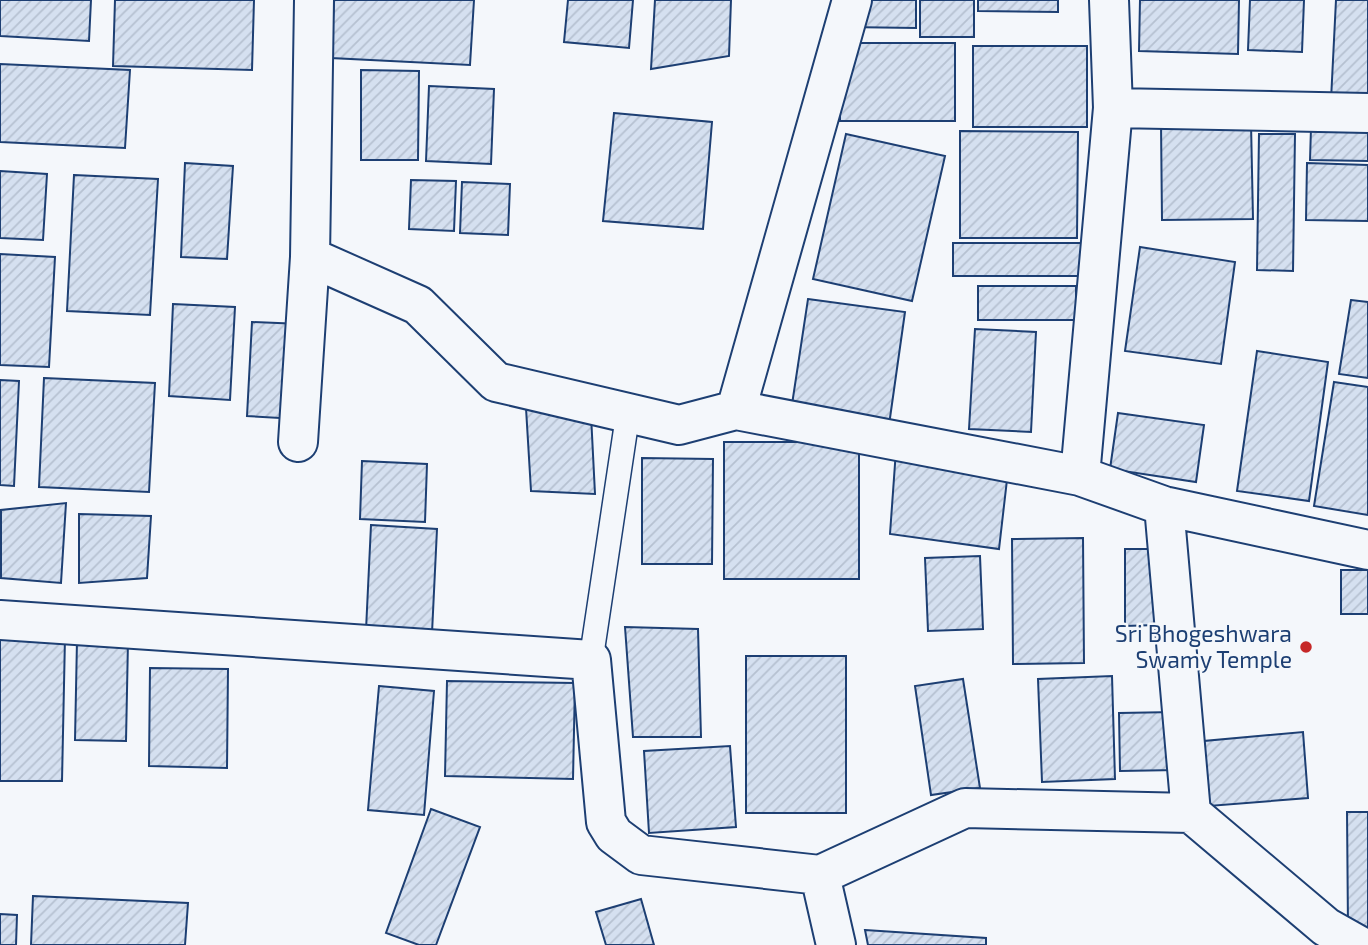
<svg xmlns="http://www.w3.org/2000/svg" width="1368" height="945" viewBox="0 0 1368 945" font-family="'Exo 2',sans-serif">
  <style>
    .building { fill: url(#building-hatch); stroke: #1d3f73; stroke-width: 2 }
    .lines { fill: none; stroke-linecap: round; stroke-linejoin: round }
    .lane-casing { stroke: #1d3f73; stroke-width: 26 }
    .street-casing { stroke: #1d3f73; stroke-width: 42 }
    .lane { stroke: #f4f7fb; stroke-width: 23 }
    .street { stroke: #f4f7fb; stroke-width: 38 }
    .poi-dot { fill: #c62828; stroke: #f4f7fb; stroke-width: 2.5 }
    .labels { text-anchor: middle; stroke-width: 5; stroke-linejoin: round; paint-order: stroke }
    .poi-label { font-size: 23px; fill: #1d3f73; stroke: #f4f7fb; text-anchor: end }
  </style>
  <defs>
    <pattern id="building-hatch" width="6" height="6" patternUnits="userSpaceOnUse" patternTransform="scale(1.75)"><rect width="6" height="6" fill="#d5e0f0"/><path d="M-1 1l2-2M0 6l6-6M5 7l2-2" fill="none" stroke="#b6c1d1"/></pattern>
  </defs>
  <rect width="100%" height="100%" fill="#f4f7fb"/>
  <!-- building -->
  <path class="building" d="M 0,0 L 91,0 L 89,41 L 0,36 Z
    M 115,0 L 254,0 L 252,70 L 113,66 Z
    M 334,0 L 474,0 L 470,65 L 331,58 Z
    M 568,0 L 633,0 L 629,48 L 564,42 Z
    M 655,0 L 731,0 L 729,56 L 651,69 Z
    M 855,0 L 916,0 L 916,28 L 846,27 Z
    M 920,0 L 974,0 L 974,37 L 920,37 Z
    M 978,0 L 1058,0 L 1058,12 L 978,11 Z
    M 1140,0 L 1239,0 L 1238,54 L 1139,51 Z
    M 1250,0 L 1304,0 L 1302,52 L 1248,50 Z
    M 1336,0 L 1368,0 L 1368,102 L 1331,100 Z
    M 840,43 L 955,43 L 955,121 L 840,121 Z
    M 973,46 L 1087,46 L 1087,127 L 973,127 Z
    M 0,64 L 130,70 L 125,148 L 0,142 Z
    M 361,70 L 419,71 L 418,160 L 361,160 Z
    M 429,86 L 494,89 L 491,164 L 426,161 Z
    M 614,113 L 712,122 L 703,229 L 603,221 Z
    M 1251,123 L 1253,219 L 1162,220 L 1161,124 Z
    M 1311,128 L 1368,130 L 1368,161 L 1310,160 Z
    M 960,131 L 1078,132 L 1077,238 L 960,238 Z
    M 846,134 L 945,156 L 912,301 L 813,279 Z
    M 1259,134 L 1295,134 L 1293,271 L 1257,270 Z
    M 185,163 L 233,166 L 227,259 L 181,257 Z
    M 1307,163 L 1368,165 L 1368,221 L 1306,220 Z
    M 0,171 L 47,174 L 43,240 L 0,238 Z
    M 74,175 L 158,179 L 150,315 L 67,311 Z
    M 411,180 L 456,181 L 454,231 L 409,229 Z
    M 462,182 L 510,184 L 508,235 L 460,233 Z
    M 953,243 L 1084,243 L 1084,276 L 953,276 Z
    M 1140,247 L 1235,262 L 1221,364 L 1125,351 Z
    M 0,254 L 55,257 L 49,367 L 0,365 Z
    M 978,286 L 1076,286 L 1076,320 L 978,320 Z
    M 808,299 L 905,312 L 889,425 L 791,411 Z
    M 1351,300 L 1368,302 L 1368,378 L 1339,374 Z
    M 173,304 L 235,307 L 230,400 L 169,396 Z
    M 252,322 L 301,324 L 297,419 L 247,416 Z
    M 975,329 L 1036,332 L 1031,432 L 969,429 Z
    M 1257,351 L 1328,362 L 1309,501 L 1237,491 Z
    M 44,378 L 155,383 L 149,492 L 39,487 Z
    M 0,380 L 19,381 L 14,486 L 0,485 Z
    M 1334,382 L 1368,387 L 1368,515 L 1314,506 Z
    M 526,408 L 591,415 L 595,494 L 531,491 Z
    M 1118,413 L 1204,425 L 1196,482 L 1110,469 Z
    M 724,442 L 859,442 L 859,579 L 724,579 Z
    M 896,450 L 1008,471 L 999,549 L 890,534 Z
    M 642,458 L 713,459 L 712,564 L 642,564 Z
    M 362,461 L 427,464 L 425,522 L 360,519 Z
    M 66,503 L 61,583 L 1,578 L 1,510 Z
    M 79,514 L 151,516 L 147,578 L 79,583 Z
    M 371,525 L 437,529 L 432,633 L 366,630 Z
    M 1083,538 L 1084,663 L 1013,664 L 1012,539 Z
    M 1125,549 L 1156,549 L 1156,625 L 1125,626 Z
    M 980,556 L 983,629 L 928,631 L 925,558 Z
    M 1341,570 L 1368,570 L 1368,614 L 1341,614 Z
    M 625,627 L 698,629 L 701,737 L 633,737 Z
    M 0,637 L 65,637 L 62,781 L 0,781 Z
    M 77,640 L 128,641 L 126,741 L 75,740 Z
    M 746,656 L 846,656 L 846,813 L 746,813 Z
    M 150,668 L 228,669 L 227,768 L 149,766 Z
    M 1112,676 L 1115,779 L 1042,782 L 1038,679 Z
    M 963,679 L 980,788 L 931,795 L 915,686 Z
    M 447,681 L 575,683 L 573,779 L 445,776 Z
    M 379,686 L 434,691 L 424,815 L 368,810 Z
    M 1175,712 L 1177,770 L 1120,771 L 1119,713 Z
    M 1303,732 L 1308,798 L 1209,806 L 1204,741 Z
    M 730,746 L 736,827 L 649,833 L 644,751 Z
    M 431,809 L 480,827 L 436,945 L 419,945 L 386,933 Z
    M 1347,812 L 1368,812 L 1368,927 L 1348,928 Z
    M 33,896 L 188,903 L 185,945 L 31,945 Z
    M 641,899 L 654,945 L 606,945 L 596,912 Z
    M 0,914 L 17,915 L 16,945 L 0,945 Z
    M 865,930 L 986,938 L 986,945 L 868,945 Z"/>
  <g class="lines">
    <!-- lane casing -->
    <g class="lane-casing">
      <path id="lane" d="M 591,660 L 628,413"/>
    </g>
    <!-- street casing -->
    <g class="street-casing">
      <path id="street" d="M 1109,0 L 1113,108 L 1080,476 L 1164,506 L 1368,550
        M 1113,108 L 1368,113
        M 310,257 L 418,305 L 496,382 L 679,425 L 736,410 L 1080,476
        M 736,410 L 852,0
        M 298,442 L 310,257 L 314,0
        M 1164,506 L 1191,813
        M 0,620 L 591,660 L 606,822 L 614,835 L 641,855 L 820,875 L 965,808 L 1191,813 L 1326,927 L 1358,945
        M 820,875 L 836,945"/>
    </g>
    <!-- lane -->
    <use href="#lane" class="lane"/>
    <!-- street -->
    <use href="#street" class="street"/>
  </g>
  <!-- markers -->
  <circle class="poi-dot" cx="1306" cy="647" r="7"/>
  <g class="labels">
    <!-- poi labels -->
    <g class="poi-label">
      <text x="1292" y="642">Sri Bhogeshwara<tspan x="1292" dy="26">Swamy Temple</tspan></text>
    </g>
  </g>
</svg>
